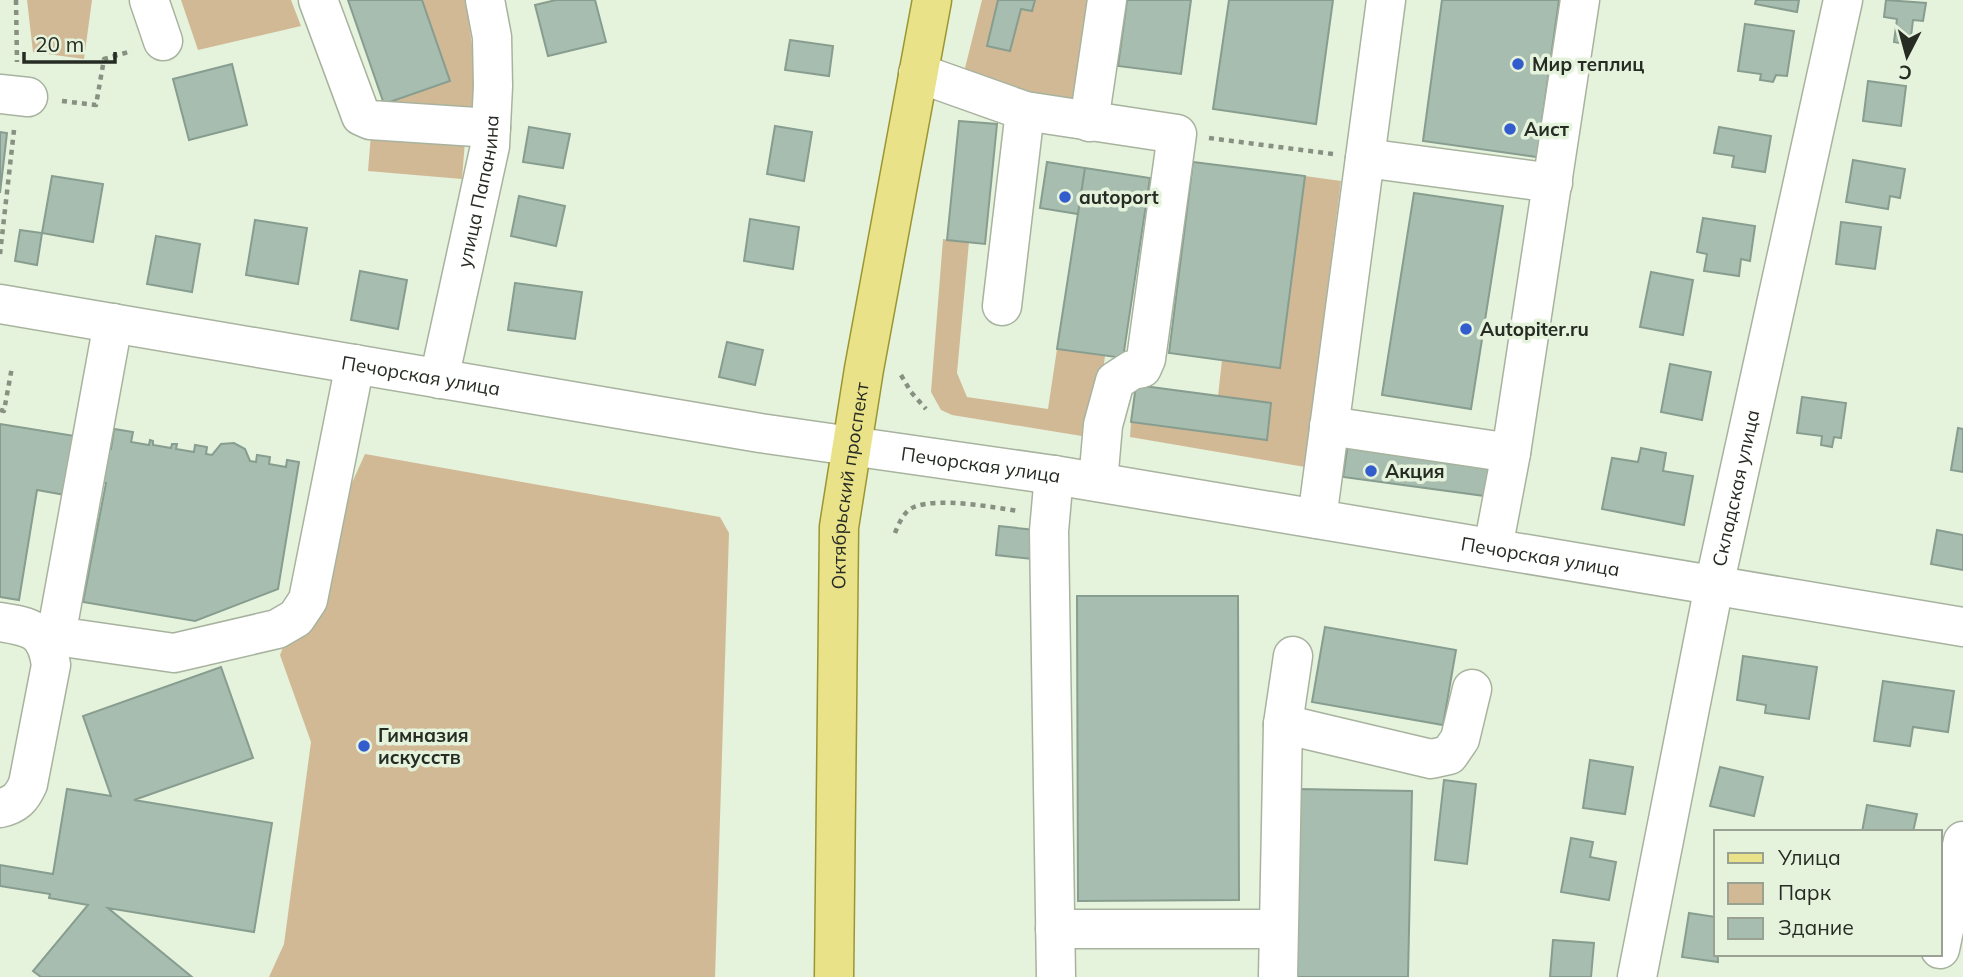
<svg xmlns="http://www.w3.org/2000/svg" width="1963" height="977" viewBox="0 0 1963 977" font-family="Mulish,sans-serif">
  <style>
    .green { fill: #d1b995 }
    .building { fill: #a7bdaf; stroke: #879d8f; stroke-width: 2 }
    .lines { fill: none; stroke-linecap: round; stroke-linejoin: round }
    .minor-casing { stroke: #a8b39f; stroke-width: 41 }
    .major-casing { stroke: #9b9631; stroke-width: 41 }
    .path { stroke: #879081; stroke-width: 4.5; stroke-dasharray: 5 5; stroke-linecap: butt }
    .minor { stroke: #fff; stroke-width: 38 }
    .major { stroke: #e9e288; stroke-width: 38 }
    .poi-dot { fill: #335ccc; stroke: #e5f2dc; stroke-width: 2.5 }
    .labels { text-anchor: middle; stroke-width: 7; stroke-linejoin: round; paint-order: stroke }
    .poi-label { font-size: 19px; font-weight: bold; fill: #262b23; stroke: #e5f2dc; text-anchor: start }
    .street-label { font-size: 19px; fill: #262b23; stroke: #e5f2dc }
  </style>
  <rect width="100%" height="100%" fill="#e5f2dc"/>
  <!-- green -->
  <path class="green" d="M 27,0 L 92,0 L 84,59 L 33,52 Z
    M 181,0 L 291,0 L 301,26 L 198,50 Z
    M 422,0 L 466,0 L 475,68 L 473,123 L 384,104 L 450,81 Z
    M 982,0 L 998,0 L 987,46 L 1010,51 L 1021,9 L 1032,11 L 1035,0 L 1099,0 L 1086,99 L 1079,107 C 1038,117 999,96 962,80 Z
    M 371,134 L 465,141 L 462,179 L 368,171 Z
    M 1305,176 L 1341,181 L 1305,467 L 1130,437 L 1131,422 L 1267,440 L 1271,403 L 1218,396 L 1222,360 Z
    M 943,239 L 969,242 L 957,373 L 967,397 L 1048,409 L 1057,349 L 1105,356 L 1094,438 L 952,415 L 941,410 L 931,392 Z
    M 365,454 L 720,517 L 729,533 L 715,977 L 269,977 L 284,944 L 311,742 L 280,655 L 317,560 Z"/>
  <!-- building -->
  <path class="building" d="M 348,0 L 422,0 L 450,81 L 384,104 Z
    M 556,0 L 595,0 L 606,42 L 548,56 L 535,5 Z
    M 998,0 L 1035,0 L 1032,11 L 1021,9 L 1010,51 L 987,46 Z
    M 1127,0 L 1191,0 L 1181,74 L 1118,66 Z
    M 1229,0 L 1333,0 L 1316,124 L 1213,109 Z
    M 1442,0 L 1559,0 L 1537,157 L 1423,141 Z
    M 1756,0 L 1799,0 L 1797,12 L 1755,4 Z
    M 1886,0 L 1926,3 L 1923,21 L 1913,20 L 1910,45 L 1894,42 L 1897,19 L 1884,17 Z
    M 1745,24 L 1794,31 L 1787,76 L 1776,75 L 1773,82 L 1760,80 L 1761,74 L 1738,71 Z
    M 790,40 L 833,46 L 829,76 L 785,70 Z
    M 232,64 L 247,125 L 189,140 L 173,79 Z
    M 1868,81 L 1906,86 L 1901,126 L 1863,121 Z
    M 959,121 L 997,124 L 985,244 L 947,240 Z
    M 775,126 L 812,132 L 804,181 L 767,174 Z
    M 529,127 L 570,134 L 563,168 L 523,162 Z
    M 1719,127 L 1771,136 L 1765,172 L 1732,167 L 1734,156 L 1714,153 Z
    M 0,132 L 7,133 L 0,193 Z
    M 1853,160 L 1905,169 L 1900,198 L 1890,196 L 1888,209 L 1846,202 Z
    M 1047,162 L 1085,168 L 1078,214 L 1040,208 Z
    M 1193,162 L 1305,176 L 1280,368 L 1169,353 Z
    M 1085,168 L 1150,178 L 1123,358 L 1057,349 Z
    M 52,176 L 103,184 L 93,242 L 42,233 Z
    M 1414,193 L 1503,206 L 1471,409 L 1382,395 Z
    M 519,196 L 565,206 L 556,246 L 511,236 Z
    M 1703,218 L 1755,226 L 1750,261 L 1741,259 L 1739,276 L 1704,271 L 1707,254 L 1697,252 Z
    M 750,219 L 799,227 L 793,269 L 744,261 Z
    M 255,220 L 307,228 L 298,284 L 246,275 Z
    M 1841,222 L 1881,227 L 1875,269 L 1836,264 Z
    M 20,230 L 42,233 L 37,265 L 15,261 Z
    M 156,236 L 200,244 L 192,292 L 147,284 Z
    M 360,271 L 407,280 L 398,329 L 351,320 Z
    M 1651,272 L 1693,280 L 1683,335 L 1640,327 Z
    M 515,283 L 582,292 L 575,339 L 508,330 Z
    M 727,342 L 763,350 L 755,385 L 719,377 Z
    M 1670,364 L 1711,372 L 1702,420 L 1661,412 Z
    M 1136,385 L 1271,403 L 1267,440 L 1131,422 Z
    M 1802,397 L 1846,403 L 1841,438 L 1834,437 L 1832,447 L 1821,445 L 1822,436 L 1797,433 Z
    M 0,424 L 81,437 L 80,444 L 111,449 L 114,429 L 133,432 L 131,442 L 149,445 L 150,440 L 153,441 L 153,445 L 171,448 L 172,444 L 177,444 L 176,449 L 194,452 L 195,445 L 207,447 L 206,454 L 212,455 L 221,444 L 234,443 L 245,449 L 250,461 L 256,462 L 257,455 L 270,457 L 269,464 L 286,467 L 287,460 L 299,462 L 278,589 L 195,621 L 83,602 L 106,483 L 74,478 L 71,496 L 37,490 L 19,600 L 0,597 Z
    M 1958,428 L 1963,429 L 1963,472 L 1951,470 Z
    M 1348,443 L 1489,463 L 1485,496 L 1343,477 Z
    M 1641,448 L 1666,453 L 1663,471 L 1693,476 L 1684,525 L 1602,509 L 1612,458 L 1638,462 Z
    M 999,526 L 1035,530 L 1032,559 L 996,555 Z
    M 1937,530 L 1963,535 L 1963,570 L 1931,564 Z
    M 1077,596 L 1238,596 L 1239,900 L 1078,901 Z
    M 1325,627 L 1456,650 L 1443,725 L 1312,702 Z
    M 1743,656 L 1817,667 L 1809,719 L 1765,713 L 1766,705 L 1737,700 Z
    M 221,667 L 253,758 L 134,800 L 272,823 L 254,932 L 108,908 L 192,977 L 41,977 L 33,971 L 88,905 L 49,898 L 50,894 L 0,886 L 0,865 L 53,874 L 67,789 L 111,796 L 83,716 Z
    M 1883,681 L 1954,691 L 1948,732 L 1913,727 L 1910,746 L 1874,741 Z
    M 1590,760 L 1633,767 L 1625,814 L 1583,808 Z
    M 1720,767 L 1763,777 L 1754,816 L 1710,806 Z
    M 1444,780 L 1476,784 L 1467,864 L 1435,860 Z
    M 1298,789 L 1412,791 L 1408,977 L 1294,977 Z
    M 1867,805 L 1917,814 L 1913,832 L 1862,832 Z
    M 1571,838 L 1593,842 L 1590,857 L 1616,862 L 1609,900 L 1561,892 Z
    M 1689,913 L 1716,917 L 1718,962 L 1682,957 Z
    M 1553,940 L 1594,943 L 1591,977 L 1550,977 Z"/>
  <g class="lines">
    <!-- minor casing -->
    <g class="minor-casing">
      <g id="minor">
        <path d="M 149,0 L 163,41"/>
        <path d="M 318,0 L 361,116 L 370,120 L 491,128"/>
        <path d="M 918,73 L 1025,111 L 1177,134 L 1146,359 L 1142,368 L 1132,370 L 1115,381 L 1103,425 L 1098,482"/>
        <path d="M 0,94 L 28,97"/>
        <path d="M 1089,122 L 1107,0"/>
        <path d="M 1365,158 L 1553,183"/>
        <path id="s1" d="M 0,304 L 760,433 L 1054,475 L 1963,627"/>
        <path d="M 1002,306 L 1025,111"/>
        <path d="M 113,323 L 56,636 L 174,653 L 277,629 L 296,618 L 308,600 L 355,364"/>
        <path id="s2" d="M 439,379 L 490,146 L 493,86 L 492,37 L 485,0"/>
        <path d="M 1329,426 L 1511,453"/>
        <path d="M 1054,475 L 1049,531 L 1056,977"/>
        <path d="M 1317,519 L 1386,0"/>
        <path d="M 1493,548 L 1511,453 L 1580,0"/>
        <path d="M 0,622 C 32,627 46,630 51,665 L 28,784 C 22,798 15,805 0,808"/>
        <path d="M 1283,724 L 1431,759 L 1449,755 L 1460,739 L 1472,689"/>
        <path d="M 1055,929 L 1278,929"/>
        <path d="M 1940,949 L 1963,841"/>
        <path d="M 1278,977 L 1283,724 L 1293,656"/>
        <path id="s3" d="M 1637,977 L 1714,586 L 1843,0"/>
      </g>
    </g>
    <!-- major casing -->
    <g class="major-casing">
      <g id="major">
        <path id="s4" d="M 834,977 L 839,527 L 864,369 L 932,0"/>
      </g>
    </g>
    <!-- path -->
    <path class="path" d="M 16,0 L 17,62
      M 62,101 L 96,105 L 104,59 L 132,51
      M 1209,138 L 1333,154
      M 0,254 L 14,130
      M 901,375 L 911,392 L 926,409
      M 0,410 L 4,411 L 12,367
      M 895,533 C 899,523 904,511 914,507 C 939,497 992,507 1018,511"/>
    <!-- minor -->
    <use href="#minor" class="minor"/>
    <!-- major -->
    <use href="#major" class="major"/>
  </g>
  <!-- markers -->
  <g class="poi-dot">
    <circle cx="1518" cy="64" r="7"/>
    <circle cx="1510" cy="129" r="7"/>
    <circle cx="1065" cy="197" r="7"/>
    <circle cx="1466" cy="329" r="7"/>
    <circle cx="1371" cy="471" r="7"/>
    <circle cx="364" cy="746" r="7"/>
  </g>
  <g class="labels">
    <!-- poi labels -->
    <g class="poi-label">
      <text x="1532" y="71">Мир теплиц</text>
      <text x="1524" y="136">Аист</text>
      <text x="1079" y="204">autoport</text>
      <text x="1480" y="336">Autopiter.ru</text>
      <text x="1385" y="478">Акция</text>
      <text x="378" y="742">Гимназия<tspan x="378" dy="22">искусств</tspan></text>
    </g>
    <!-- street labels -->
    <g class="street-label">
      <text dy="7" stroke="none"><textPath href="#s2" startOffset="192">улица Папанина</textPath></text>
      <text dy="7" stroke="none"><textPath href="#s1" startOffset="427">Печорская улица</textPath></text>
      <text dy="7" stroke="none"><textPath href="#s1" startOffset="994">Печорская улица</textPath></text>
      <text dy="7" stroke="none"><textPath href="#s4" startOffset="492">Октябрьский проспект</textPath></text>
      <text dy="7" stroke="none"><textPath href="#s3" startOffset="499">Складская улица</textPath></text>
      <text dy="7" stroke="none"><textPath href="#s1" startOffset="1561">Печорская улица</textPath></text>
    </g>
  </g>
  <!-- legend -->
  <rect x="1714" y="830" width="228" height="126" fill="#e5f2dc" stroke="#99a292" stroke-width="2"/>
  <rect x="1728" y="853" width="35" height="10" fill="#e9e288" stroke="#99a292" stroke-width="2"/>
  <text x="1778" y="865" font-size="21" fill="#262b23">Улица</text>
  <rect x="1728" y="883" width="35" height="21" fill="#d1b995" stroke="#99a292" stroke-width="2"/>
  <text x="1778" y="900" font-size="21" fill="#262b23">Парк</text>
  <rect x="1728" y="918" width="35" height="21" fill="#a7bdaf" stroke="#99a292" stroke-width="2"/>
  <text x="1778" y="935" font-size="21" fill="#262b23">Здание</text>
  <!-- north arrow -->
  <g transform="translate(1907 56) rotate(186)" stroke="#e5f2dc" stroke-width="5" paint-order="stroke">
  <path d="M0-5L12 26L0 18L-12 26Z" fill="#262b23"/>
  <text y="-10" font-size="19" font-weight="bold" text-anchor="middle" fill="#262b23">С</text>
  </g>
  <!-- scale -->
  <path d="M24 52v10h91v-10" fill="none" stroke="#262b23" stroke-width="3.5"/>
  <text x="35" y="52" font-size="21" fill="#262b23" stroke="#e5f2dc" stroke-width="5" paint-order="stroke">20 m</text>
</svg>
